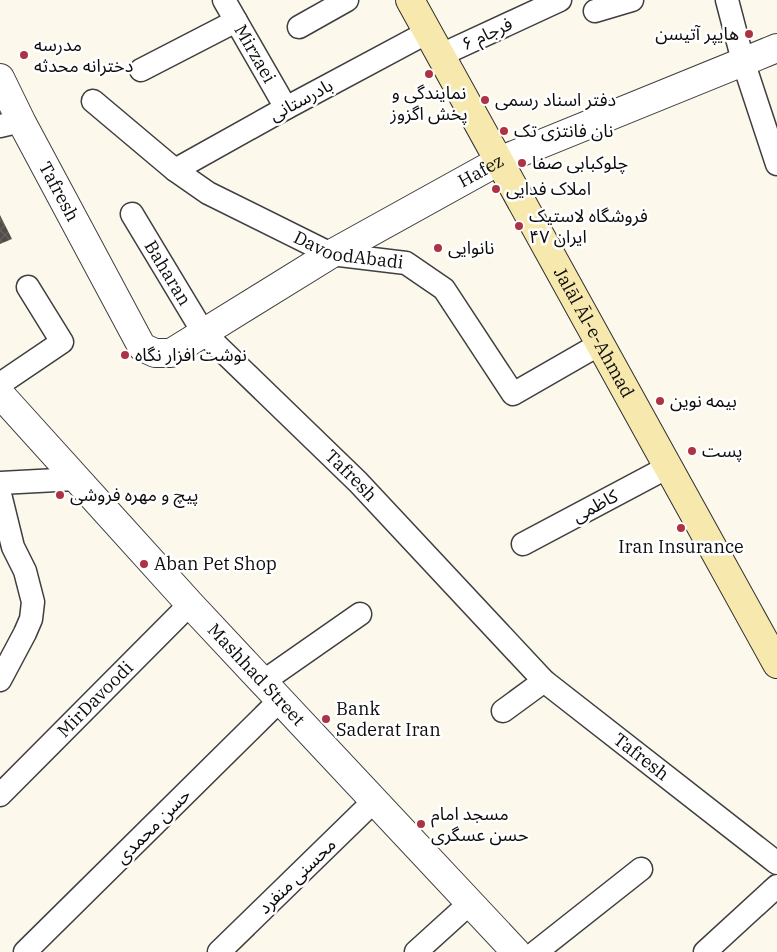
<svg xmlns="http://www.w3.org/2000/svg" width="777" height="952" viewBox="0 0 777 952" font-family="'IBM Plex Serif','Noto Sans Arabic',serif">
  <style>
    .building { fill: url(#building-cross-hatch) }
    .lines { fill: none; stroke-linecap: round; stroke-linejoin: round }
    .minor-casing { stroke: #3f3f3f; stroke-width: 25 }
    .tertiary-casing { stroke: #3f3f3f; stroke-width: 30 }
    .secondary-casing { stroke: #2e2e2e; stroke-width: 30 }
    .minor { stroke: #fff; stroke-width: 22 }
    .tertiary { stroke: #fff; stroke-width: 28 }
    .secondary { stroke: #f7e8ad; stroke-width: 28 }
    .poi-dot { fill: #ad3244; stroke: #fff; stroke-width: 2 }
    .labels { text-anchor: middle; stroke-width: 5; stroke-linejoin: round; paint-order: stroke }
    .street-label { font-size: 18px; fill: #0c0c0c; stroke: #fff }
    .poi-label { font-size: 18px; fill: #0c0c0c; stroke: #fff; text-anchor: start }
  </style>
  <defs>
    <pattern id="building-cross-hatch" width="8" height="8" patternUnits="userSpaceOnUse" patternTransform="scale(1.25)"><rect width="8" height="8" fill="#534c49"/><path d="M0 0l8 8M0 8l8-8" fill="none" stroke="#67615f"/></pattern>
  </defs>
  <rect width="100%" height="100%" fill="#fdf8ec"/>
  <!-- building -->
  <path class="building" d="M 0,215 L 12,239 L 0,244 Z"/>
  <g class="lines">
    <!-- minor casing -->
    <g class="minor-casing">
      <g id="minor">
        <path id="s1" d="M 224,0 L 286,108"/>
        <path d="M 727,0 L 743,61 L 777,164"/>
        <path d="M 595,11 L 632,0"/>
        <path d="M 299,27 L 347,0"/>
        <path d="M 441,55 L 560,0"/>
        <path d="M 141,70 L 236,21"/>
        <path id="s2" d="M 93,101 L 175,170 L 208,193 L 331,254 L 406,263 L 444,289 L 513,394 L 600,344"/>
        <path d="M 0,126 L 21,121"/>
        <path d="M 175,170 L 286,108 L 428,32"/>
        <path id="s3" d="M 132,214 L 203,332 L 358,482 L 544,681 L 777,863"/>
        <path d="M 0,384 L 62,342 L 28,287"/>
        <path d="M 0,483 L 76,479"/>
        <path d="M 0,494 L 13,547 L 25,571 L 33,602 L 31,619 L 25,633 L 0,680"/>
        <path d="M 523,544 L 668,467"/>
        <path d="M 264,681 L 360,614"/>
        <path d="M 503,711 L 544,681"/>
        <path id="s4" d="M 0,795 L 190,604"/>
        <path d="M 25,952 L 281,699"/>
        <path d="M 219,952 L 375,800"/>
        <path d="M 416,952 L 470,903"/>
        <path d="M 536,952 L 641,869"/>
        <path d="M 705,952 L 777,886"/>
      </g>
    </g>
    <!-- tertiary casing -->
    <g class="tertiary-casing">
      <g id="tertiary">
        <path id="s5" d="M 0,78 L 21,121 L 142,347 L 155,353 L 171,353 L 331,254 L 499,161 L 777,48"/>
        <path id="s6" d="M 0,394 L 190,604 L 516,952"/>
      </g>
    </g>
    <!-- secondary casing -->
    <g class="secondary-casing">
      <g id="secondary">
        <path id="s7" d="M 410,0 L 777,664"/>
      </g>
    </g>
    <!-- minor -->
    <use href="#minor" class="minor"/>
    <!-- tertiary -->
    <use href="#tertiary" class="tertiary"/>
    <!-- secondary -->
    <use href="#secondary" class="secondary"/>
  </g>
  <!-- markers -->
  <g class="poi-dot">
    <circle cx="749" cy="34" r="5"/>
    <circle cx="24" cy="55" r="5"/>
    <circle cx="429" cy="74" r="5"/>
    <circle cx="485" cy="100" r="5"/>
    <circle cx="504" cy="131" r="5"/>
    <circle cx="522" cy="163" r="5"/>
    <circle cx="496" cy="189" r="5"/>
    <circle cx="519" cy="226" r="5"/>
    <circle cx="438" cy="248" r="5"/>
    <circle cx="125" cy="355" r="5"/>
    <circle cx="660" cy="401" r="5"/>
    <circle cx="692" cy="451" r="5"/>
    <circle cx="60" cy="495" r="5"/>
    <circle cx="681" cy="528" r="5"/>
    <circle cx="144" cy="564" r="5"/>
    <circle cx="326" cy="719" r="5"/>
    <circle cx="421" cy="824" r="5"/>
  </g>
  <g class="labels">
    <!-- street labels -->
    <g class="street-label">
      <text transform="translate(487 34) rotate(-25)" y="6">فرجام ۶</text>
      <text dy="6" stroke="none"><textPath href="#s1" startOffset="62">Mirzaei</textPath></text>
      <text transform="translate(301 100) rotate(-28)" y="6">بادرستانی</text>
      <text dy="6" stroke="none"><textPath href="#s5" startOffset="694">Hafez</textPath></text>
      <text dy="6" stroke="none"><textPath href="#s5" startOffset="128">Tafresh</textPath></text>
      <text dy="6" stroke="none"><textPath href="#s2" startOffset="301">DavoodAbadi</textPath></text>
      <text dy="6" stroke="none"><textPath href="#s3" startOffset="69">Baharan</textPath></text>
      <text dy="6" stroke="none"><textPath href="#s7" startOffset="380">Jalāl Āl-e-Ahmad</textPath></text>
      <text dy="6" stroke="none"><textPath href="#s3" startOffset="344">Tafresh</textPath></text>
      <text transform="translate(595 506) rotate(-28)" y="6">کاظمی</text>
      <text dy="6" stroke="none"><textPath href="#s6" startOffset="380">Mashhad Street</textPath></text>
      <text dy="6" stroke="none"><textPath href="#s4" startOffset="135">MirDavoodi</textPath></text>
      <text dy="6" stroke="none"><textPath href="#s3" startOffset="749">Tafresh</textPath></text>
      <text transform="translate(153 826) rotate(-45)" y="6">حسن محمدی</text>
      <text transform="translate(297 876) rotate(-44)" y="6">محسنی منفرد</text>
    </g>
    <!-- poi labels -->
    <g class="poi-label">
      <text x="739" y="40" text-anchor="end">هایپر آتیسن</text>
      <text x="34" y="51">مدرسه<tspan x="34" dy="21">دخترانه محدثه</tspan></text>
      <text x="429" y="99" text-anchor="middle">نمایندگی و<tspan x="429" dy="21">پخش اگزوز</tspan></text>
      <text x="495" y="106">دفتر اسناد رسمی</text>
      <text x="514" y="137">نان فانتزی تک</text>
      <text x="532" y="169">چلوکبابی صفا</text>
      <text x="506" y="195">املاک فدایی</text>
      <text x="529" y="222">فروشگاه لاستیک<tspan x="529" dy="21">ایران ۴۷</tspan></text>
      <text x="448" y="254">نانوایی</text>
      <text x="135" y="361">نوشت افزار نگاه</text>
      <text x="670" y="407">بیمه نوین</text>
      <text x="702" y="457">پست</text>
      <text x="70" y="501">پیچ و مهره فروشی</text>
      <text x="681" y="553" text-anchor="middle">Iran Insurance</text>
      <text x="154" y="570">Aban Pet Shop</text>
      <text x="336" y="715">Bank<tspan x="336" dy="21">Saderat Iran</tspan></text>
      <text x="431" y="820">مسجد امام<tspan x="431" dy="21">حسن عسگری</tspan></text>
    </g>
  </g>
</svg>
